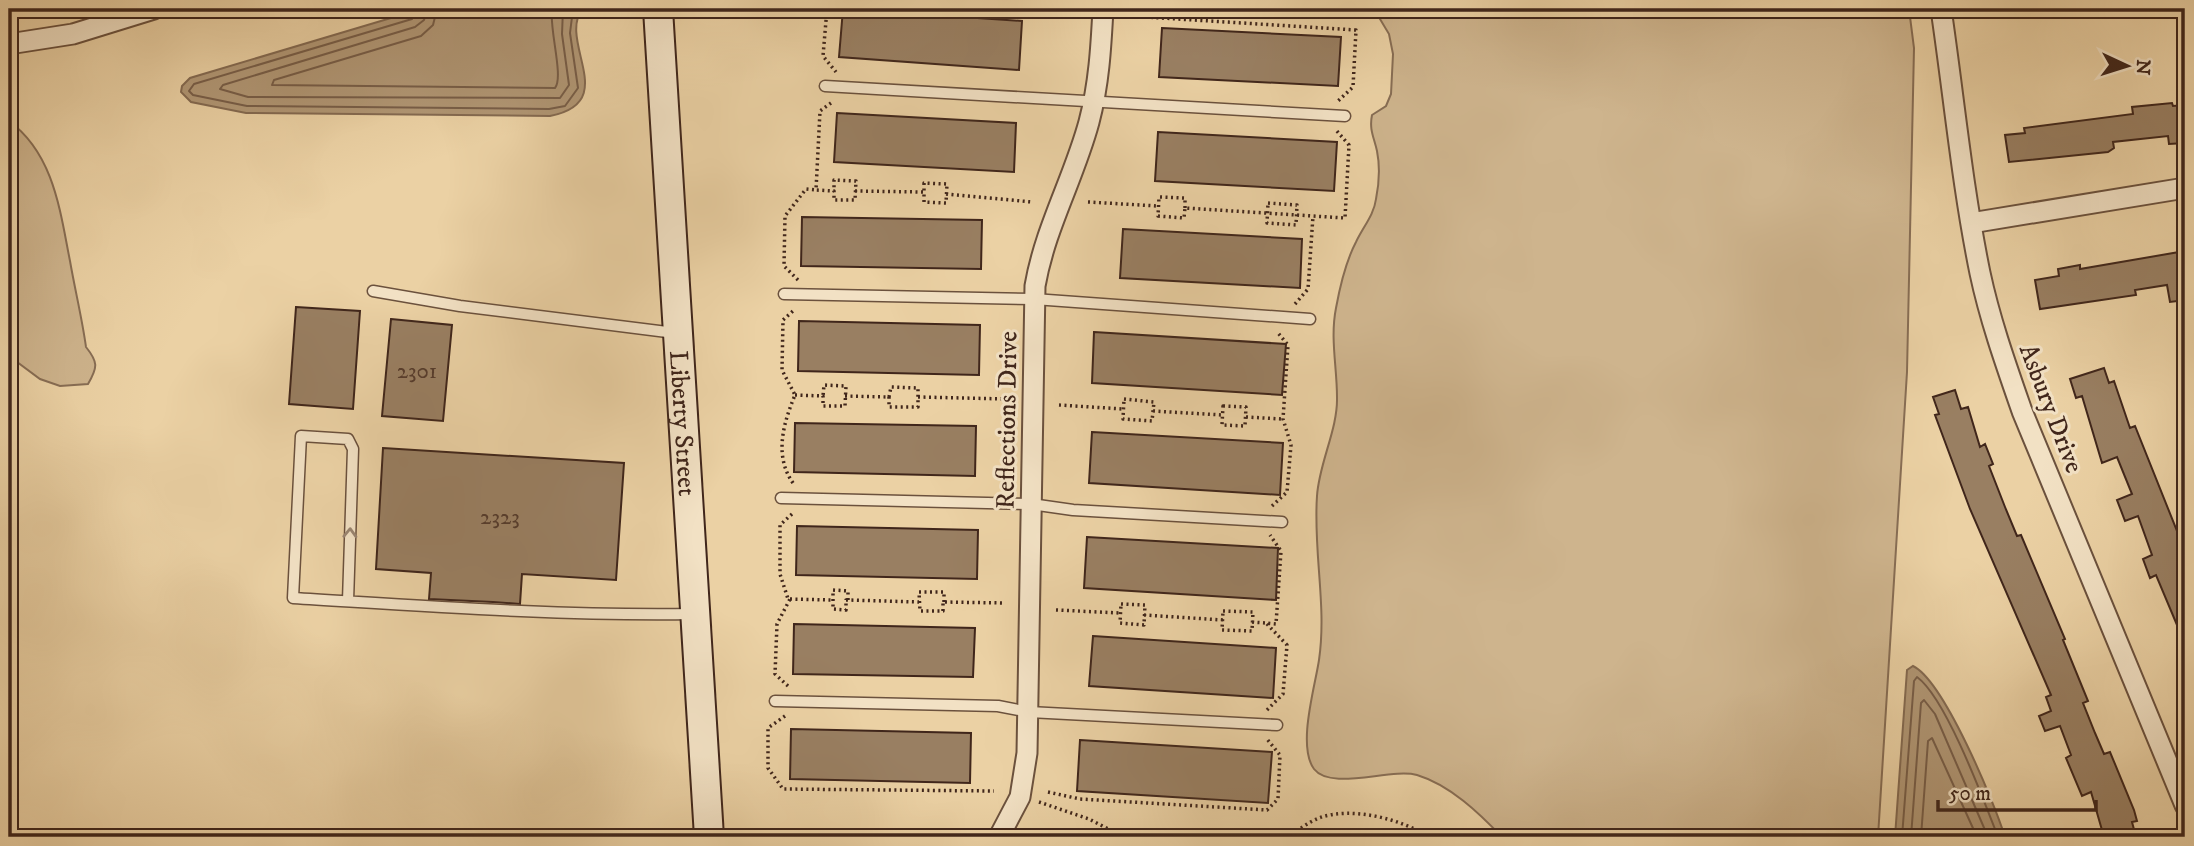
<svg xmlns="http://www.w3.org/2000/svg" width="2194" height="846" viewBox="0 0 2194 846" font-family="'IM FELL DW Pica',serif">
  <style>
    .green { fill: #ceb48d; stroke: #876d54; stroke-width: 2 }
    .water { fill: #b19775; stroke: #846a51; stroke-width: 2 }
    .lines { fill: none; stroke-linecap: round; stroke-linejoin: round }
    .shore { stroke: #785e48; stroke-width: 2 }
    .building { fill: #997f62; stroke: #40261b; stroke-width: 2 }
    .lane-casing { stroke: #6b513d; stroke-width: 13 }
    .street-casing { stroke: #6b513d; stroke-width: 23 }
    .secondary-casing { stroke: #40261b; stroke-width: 32 }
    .path { stroke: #40261b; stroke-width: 3.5; stroke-dasharray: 2 3.5; stroke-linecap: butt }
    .lane { stroke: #f2e1c4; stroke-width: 10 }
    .street { stroke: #f2e1c4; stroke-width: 19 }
    .secondary { stroke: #f2e1c4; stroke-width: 28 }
    .oneway { stroke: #998470 }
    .labels { text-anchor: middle; stroke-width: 6; stroke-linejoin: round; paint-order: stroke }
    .number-label { font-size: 23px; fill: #563c2d }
    .street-label { font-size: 26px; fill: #40261b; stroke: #f2e1c4 }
  </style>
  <rect width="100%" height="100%" fill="#ebd1a4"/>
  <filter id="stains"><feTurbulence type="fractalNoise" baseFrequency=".00286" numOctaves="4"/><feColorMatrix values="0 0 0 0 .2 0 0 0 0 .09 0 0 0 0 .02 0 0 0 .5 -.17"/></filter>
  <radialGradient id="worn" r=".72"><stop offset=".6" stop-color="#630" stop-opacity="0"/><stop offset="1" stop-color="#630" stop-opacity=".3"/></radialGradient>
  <!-- green -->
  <path class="green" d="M 1374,9 L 1909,9 L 1914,48 L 1907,372 L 1878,837 L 1502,837 C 1479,813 1450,785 1417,775 C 1390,768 1331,791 1314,769 C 1297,746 1315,687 1319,660 C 1327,606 1313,551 1317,496 C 1319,463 1338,429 1337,397 C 1337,367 1330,338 1336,308 C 1340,286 1346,261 1356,242 C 1363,227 1374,215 1376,199 C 1379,184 1380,166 1377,151 C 1374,137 1369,130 1372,115 L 1386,106 L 1391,94 L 1393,54 L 1389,34 Z
    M 9,121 C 54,154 60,211 70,261 C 75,290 82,318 86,347 C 98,362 98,367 88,384 L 60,386 L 40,379 L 9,356 Z"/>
  <!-- water -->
  <path class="water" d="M 421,9 L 582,9 C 558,43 621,102 550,116 L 246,113 L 191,102 L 181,92 L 182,86 L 190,78 Z
    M 1913,666 C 1944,681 1994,802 2005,837 L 1895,837 L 1907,670 Z"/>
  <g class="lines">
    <!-- shore -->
    <path class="shore" d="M 418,9 L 412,19 L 194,84 L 189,91 L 193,95 L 247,106 L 549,109 L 565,106 L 578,88 L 570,33 L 573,9
      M 427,9 L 424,20 L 415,27 L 223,85 L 220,89 L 248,97 L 560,98 L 569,85 L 562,34 L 563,9
      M 437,9 L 433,25 L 421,36 L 274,80 L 272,85 L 555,88 C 564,77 549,29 552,9
      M 1902,837 L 1914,681 L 1917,677 C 1946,698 1984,801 1998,837
      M 1911,837 L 1921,703 L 1924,700 L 1935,714 L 1988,837
      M 1921,837 L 1928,741 L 1932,738 L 1977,837"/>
  </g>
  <!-- building -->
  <path class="building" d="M 843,9 L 1022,21 L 1019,70 L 839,57 Z
    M 1162,28 L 1341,37 L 1338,86 L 1159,77 Z
    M 2172,103 L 2173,106 L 2185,105 L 2185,143 L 2169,144 L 2168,136 L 2113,142 L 2114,148 L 2108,152 L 2009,162 L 2005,135 L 2025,133 L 2024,128 L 2133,114 L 2132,107 Z
    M 837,113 L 1016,123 L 1014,172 L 834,162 Z
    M 1158,132 L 1337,142 L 1334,191 L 1155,181 Z
    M 802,217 L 982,220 L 981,269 L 801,266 Z
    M 1123,229 L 1302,239 L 1300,288 L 1120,278 Z
    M 2185,251 L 2185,300 L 2170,302 L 2167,285 L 2135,290 L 2136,295 L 2040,309 L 2035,280 L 2059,276 L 2058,269 L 2080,265 L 2080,269 Z
    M 296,307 L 360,311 L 353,409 L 289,404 Z
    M 391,319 L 452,325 L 443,421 L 382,416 Z
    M 799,321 L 980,325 L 979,375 L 798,371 Z
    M 1094,332 L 1286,344 L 1282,395 L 1092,383 Z
    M 2104,368 L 2109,383 L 2114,381 L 2130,428 L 2135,426 L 2185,551 L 2185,644 L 2156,575 L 2150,578 L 2143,559 L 2152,555 L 2138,516 L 2125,521 L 2117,500 L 2132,494 L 2117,457 L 2102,463 L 2082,396 L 2076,398 L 2070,379 Z
    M 1955,390 L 1961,409 L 1968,407 L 1980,447 L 1985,444 L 1993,464 L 1989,466 L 2005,507 L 2017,536 L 2021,535 L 2065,639 L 2063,640 L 2088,701 L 2083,703 L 2095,733 L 2104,754 L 2110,752 L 2134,810 L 2137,821 L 2132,822 L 2136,837 L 2104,837 L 2091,792 L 2082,796 L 2066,758 L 2071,755 L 2060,726 L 2045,731 L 2039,716 L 2051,711 L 2046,697 L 2051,695 L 1970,509 L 1935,415 L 1939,414 L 1933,397 Z
    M 795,423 L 976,426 L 975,476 L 794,472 Z
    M 1092,432 L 1283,443 L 1280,495 L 1089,483 Z
    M 383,448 L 624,463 L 616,580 L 522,574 L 520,604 L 493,602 L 429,599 L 431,573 L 376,569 Z
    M 797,526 L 978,530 L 977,579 L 796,575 Z
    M 1087,537 L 1278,548 L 1276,600 L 1084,588 Z
    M 794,624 L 975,628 L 973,677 L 793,674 Z
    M 1093,636 L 1276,648 L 1273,698 L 1089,686 Z
    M 791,729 L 971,733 L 970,783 L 790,779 Z
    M 1080,740 L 1272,752 L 1268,803 L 1077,791 Z"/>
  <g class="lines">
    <!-- lane casing -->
    <g class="lane-casing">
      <path id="lane" d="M 825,86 L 1345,116
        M 373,291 L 460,306 L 675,333
        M 784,294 L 1034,299 L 1310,319
        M 781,498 L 1031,504 L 1073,510 L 1282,522
        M 348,601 L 353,449 L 348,439 L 301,436 L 293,598 C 426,606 559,616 692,614
        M 775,701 L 998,706 L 1029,712 L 1277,725"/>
    </g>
    <!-- street casing -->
    <g class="street-casing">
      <path id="street" d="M 1941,9 C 1954,97 1962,185 1980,273 C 1990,320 2006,365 2022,411 L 2185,805
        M 9,44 L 73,34 L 154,9
        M 1971,223 L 2185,188
        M 999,837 L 1020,797 L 1027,753 L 1035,286 C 1045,228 1074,178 1089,122 C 1099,84 1101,47 1103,9"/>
    </g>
    <!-- secondary casing -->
    <g class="secondary-casing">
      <g id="secondary">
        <path id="s1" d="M 658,9 L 709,837"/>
      </g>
    </g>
    <!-- path -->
    <path class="path" d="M 827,9 L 823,56 L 836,72
      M 978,9 L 1077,15
      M 1129,16 L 1356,30 L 1353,87 L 1338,101
      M 831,103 L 820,111 L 816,190 L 834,191 L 834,200 L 855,200 L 856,181 L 834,180 L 834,191
      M 855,191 L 924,192 L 924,202 L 946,203 L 947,184 L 924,183 L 924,192
      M 946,194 L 1032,202
      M 1088,202 L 1158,206
      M 1268,203 L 1297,205 L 1296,225 L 1267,223 Z
      M 1185,208 L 1185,198 L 1159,197 L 1158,216 L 1184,218 L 1185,208 L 1345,218 L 1349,145 L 1336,130
      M 798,280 L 784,266 L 785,216 L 806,189 L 816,190
      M 1295,304 L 1308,289 L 1313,216
      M 795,395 L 823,396 L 823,406 L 845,406 L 846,386 L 824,385 L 823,396
      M 845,396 L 889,397 L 891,387 L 918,388 L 918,407 L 889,407 L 889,397
      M 918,397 L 1008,399
      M 1124,399 L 1154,402 L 1152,421 L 1123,419 Z
      M 1059,405 L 1123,409
      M 1223,406 L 1246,407 L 1245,426 L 1222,425 Z
      M 1153,411 L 1222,415
      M 1246,417 L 1282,419
      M 793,483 C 774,456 783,424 795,395 L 782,370 L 783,320 L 793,311
      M 1272,506 L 1287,492 L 1291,445 L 1283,419 L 1288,345 L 1278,333
      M 792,514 L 780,525 L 780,574 L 788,599 L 833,600
      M 848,600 L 848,591 L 833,590 L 833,609 L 846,610 L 846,600 L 848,600 L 919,602
      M 944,602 L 944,592 L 919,592 L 920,611 L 943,611 L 943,602 L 944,602 L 1005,603
      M 1121,604 L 1145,605 L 1144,625 L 1120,623 Z
      M 1056,610 L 1120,613
      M 1223,611 L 1253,612 L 1252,631 L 1222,630 Z
      M 1144,615 L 1223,620
      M 1252,622 L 1266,623
      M 788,686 L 775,674 L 777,624 L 790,599
      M 1267,710 L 1283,694 L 1287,645 L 1266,623 L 1276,624 L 1281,551 L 1270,535
      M 785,716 L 768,728 L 768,768 L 783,789 L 994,791
      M 1048,792 L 1080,799 L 1267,810 L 1278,799 L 1280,755 L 1267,739
      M 1039,802 L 1089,819 L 1124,837
      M 1198,837 L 1252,837
      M 1287,837 C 1298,831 1308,822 1319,818 C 1350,806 1403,819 1428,837"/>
    <!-- lane -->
    <use href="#lane" class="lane"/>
    <!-- street -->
    <use href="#street" class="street"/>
    <!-- secondary -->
    <use href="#secondary" class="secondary"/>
  </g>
  <!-- one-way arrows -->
  <defs><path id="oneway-chevron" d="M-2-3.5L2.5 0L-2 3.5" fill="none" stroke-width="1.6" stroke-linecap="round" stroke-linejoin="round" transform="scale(1.75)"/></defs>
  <use class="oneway" href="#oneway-chevron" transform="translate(350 533) rotate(-88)"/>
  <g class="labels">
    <!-- number labels -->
    <g class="number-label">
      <text x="417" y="378">2301</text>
      <text x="500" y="524">2323</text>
    </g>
    <!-- street labels -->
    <g class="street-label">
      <text transform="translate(2052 408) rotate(69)" y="9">Asbury Drive</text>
      <text transform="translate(1006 420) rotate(-89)" y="9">Reflections Drive</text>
      <text dy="9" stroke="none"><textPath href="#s1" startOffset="415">Liberty Street</textPath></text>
    </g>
  </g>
  <!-- margin -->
  <rect width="2194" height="846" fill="none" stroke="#ebd1a4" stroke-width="35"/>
  <rect x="10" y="10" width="2173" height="825" fill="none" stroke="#40261b" stroke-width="3.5"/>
  <rect x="18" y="18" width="2159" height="811" fill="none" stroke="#40261b" stroke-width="2"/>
  <!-- north arrow -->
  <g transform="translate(2127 66) rotate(94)" stroke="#f2e1c4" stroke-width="5" paint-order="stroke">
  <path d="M0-5L12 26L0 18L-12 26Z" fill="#40261b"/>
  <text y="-10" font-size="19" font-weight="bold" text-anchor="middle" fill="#40261b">N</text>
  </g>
  <!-- scale -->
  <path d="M1938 800v10h158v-10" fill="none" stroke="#40261b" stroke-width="3.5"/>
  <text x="1949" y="800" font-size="21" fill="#40261b" stroke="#f2e1c4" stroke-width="5" paint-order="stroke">50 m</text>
  <rect width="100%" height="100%" filter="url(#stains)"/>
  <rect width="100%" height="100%" fill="url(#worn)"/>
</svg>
